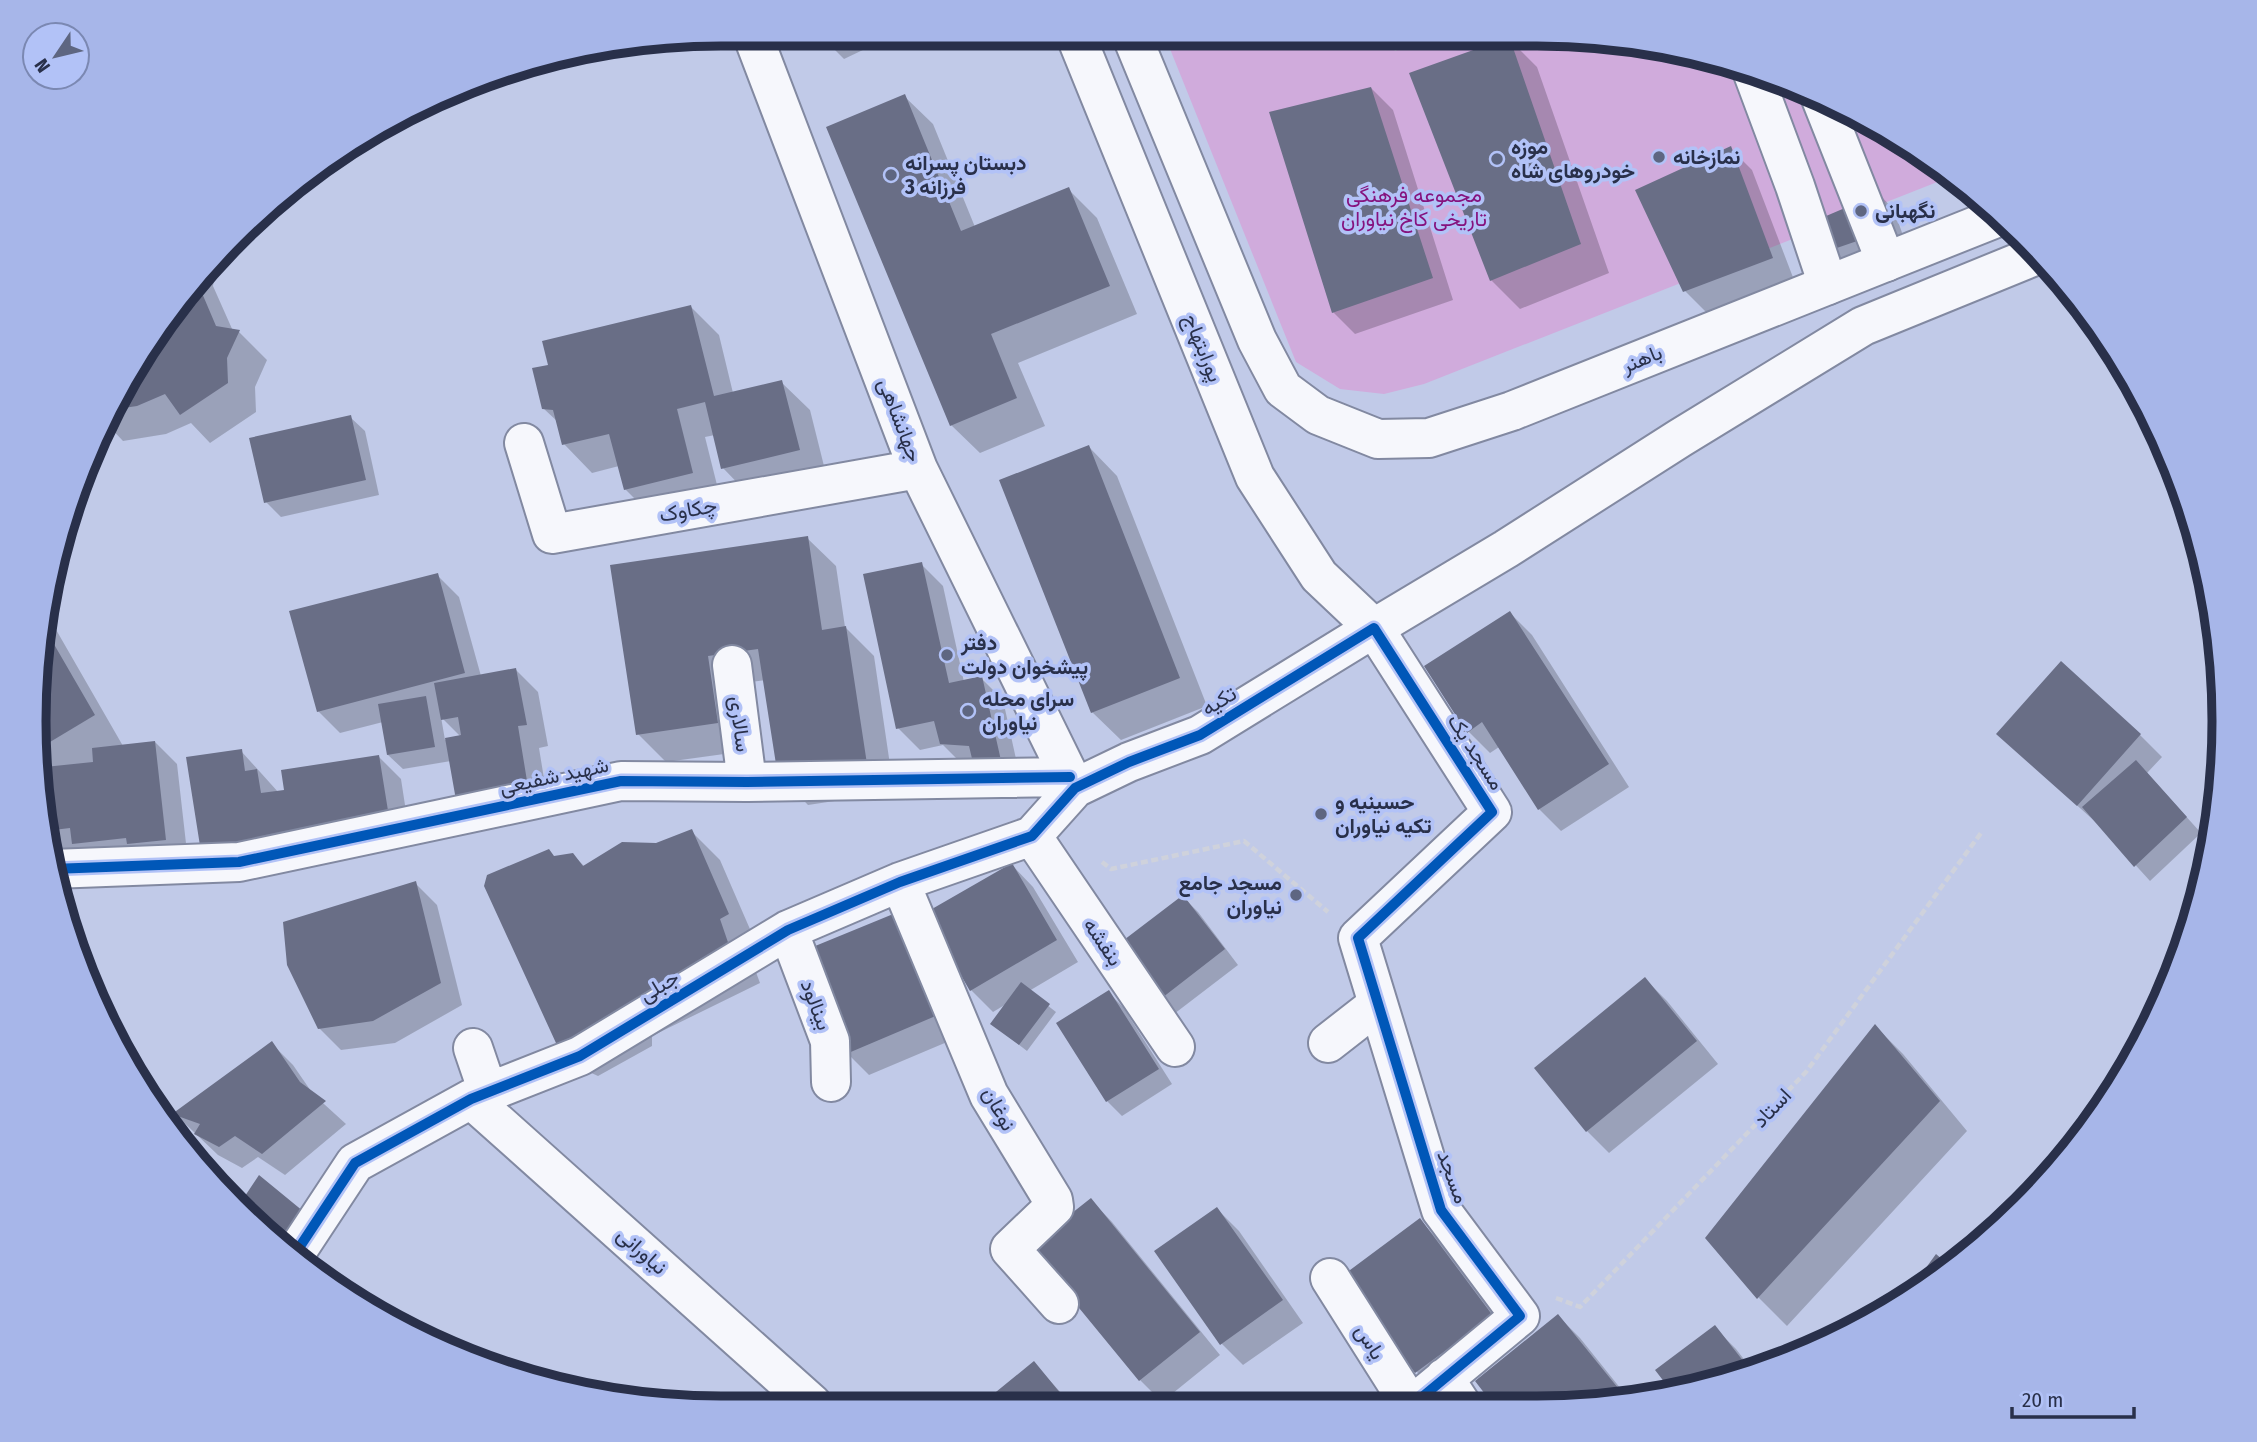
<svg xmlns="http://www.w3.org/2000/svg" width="2257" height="1442" viewBox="0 0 2257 1442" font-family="'Fira Sans Condensed',Vazirmatn,sans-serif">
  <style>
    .green { fill: #d0abdc }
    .shadow { fill: #0003; fill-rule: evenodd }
    .building { fill: #696e86 }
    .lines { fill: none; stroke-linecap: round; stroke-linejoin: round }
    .minor-casing { stroke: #8289a1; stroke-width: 42 }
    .major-casing { stroke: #8289a1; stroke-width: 42 }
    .path { stroke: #cfd2dc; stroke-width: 4.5; stroke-dasharray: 7 3.5; stroke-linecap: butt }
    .minor { stroke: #f6f7fc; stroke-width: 38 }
    .major { stroke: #f6f7fc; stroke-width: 38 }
    .cycleway-casing { stroke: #b2c2f7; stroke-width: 15 }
    .cycleway { stroke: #0057b8; stroke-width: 10 }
    .poi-dot { fill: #5e6681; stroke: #b2c2f7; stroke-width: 2.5 }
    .labels { text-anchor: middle; stroke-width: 7; stroke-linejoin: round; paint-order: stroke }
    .poi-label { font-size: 21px; font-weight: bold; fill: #29304a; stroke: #b2c2f7; text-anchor: start }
    .park-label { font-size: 21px; fill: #85127e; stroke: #b2c2f7 }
    .street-label { font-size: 21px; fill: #29304a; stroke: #b2c2f7 }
    .rim { fill: none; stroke: #29304a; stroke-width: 9 }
  </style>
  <rect width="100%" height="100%" fill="#c1cae8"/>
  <!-- green -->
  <path class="green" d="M 1166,39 L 1626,39 L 1757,70 L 1840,104 L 1950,177 L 1424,384 L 1384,394 L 1340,389 L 1296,362 Z"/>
  <!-- shadow -->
  <path class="shadow" d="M 824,39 L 886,39 L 844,59 Z
    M 1509,39 L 1537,67 L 1609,273 L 1520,309 L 1491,280 Z
    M 1371,88 L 1393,110 L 1453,300 L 1355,334 L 1333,312 Z
    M 904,96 L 933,124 L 975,227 L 1068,189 L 1097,218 L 1137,314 L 1018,363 L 1045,426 L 980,453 L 951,425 Z
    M 1730,148 L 1752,170 L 1794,280 L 1707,313 L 1685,291 Z
    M 1880,195 L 1894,210 L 1906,244 L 1816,275 L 1801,260 Z
    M 219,252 L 213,286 L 233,331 L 239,332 L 267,360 L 255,387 L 256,412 L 210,443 L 191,423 L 166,434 L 123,441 L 105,422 L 125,377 L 176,302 Z
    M 690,306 L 719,335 L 733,393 L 781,382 L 810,410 L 827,478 L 751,497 L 723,468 L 715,435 L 705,437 L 721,501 L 654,518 L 625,489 L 619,466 L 592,473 L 564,444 L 559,423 L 543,408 L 550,366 Z
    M 350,417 L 365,431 L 379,495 L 281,517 L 266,502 Z
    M 1089,447 L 1117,476 L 1207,706 L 1121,740 L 1092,712 Z
    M 807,538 L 836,566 L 845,627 L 874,656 L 894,792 L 808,805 L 780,776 L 765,680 L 736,684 L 746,751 L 666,762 L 638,734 Z
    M 921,564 L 943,586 L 964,682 L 981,678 L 1003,700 L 1022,786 L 964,766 L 943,745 L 920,750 L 898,728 Z
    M 437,575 L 459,597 L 481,676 L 516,670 L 538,692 L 548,746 L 539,748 L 549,809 L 451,761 L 403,769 L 388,755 L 383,722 L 340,733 L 318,711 ZM 441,717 L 461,737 L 445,740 Z
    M 1510,613 L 1532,635 L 1629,787 L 1561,831 L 1539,809 L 1499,747 L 1490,753 L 1468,731 Z
    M 47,614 L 123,746 L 155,742 L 177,764 L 188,861 L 56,853 L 48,844 L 35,766 L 35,676 Z
    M 2140,735 L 2162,757 L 2147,773 L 2201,833 L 2150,881 L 2100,826 L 2021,755 Z
    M 241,751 L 279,793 L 379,757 L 401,779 L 411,844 L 224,873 Z
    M 691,831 L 720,860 L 756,943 L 747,948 L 760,983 L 652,1036 L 652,1046 L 598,1076 L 587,1071 L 555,858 L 573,855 L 585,867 L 657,845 Z
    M 1012,865 L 1033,887 L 1078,962 L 1029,991 L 1056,1012 L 1027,1051 L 992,1024 L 1008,1003 L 993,1012 L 971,990 Z
    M 415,883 L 437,905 L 462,1005 L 395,1043 L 341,1050 L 319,1028 Z
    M 1183,897 L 1198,912 L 1238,965 L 1174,1014 L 1159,1000 Z
    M 902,912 L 966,1034 L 869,1075 L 847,1053 Z
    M 1645,979 L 1667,1001 L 1718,1064 L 1609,1153 L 1587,1131 Z
    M 1108,992 L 1123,1007 L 1172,1084 L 1122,1116 L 1107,1101 Z
    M 1875,1026 L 1903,1054 L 1967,1131 L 1787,1326 L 1759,1298 L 1708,1237 Z
    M 272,1044 L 293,1065 L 313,1094 L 346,1124 L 285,1175 L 258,1157 L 242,1168 L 218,1155 L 175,1114 Z
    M 1091,1200 L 1112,1222 L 1220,1355 L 1162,1402 L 1140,1380 L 1032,1247 Z
    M 1217,1209 L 1239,1231 L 1303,1323 L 1243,1365 L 1221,1343 Z
    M 1419,1220 L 1441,1242 L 1514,1338 L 1438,1394 L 1417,1372 L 1344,1276 Z
    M 1558,1316 L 1580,1338 L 1629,1399 L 1581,1407 L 1498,1407 Z
    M 1714,1327 L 1736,1349 L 1753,1371 L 1714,1385 L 1674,1392 L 1658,1371 Z
    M 1034,1363 L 1072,1405 L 983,1405 Z"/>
  <!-- building -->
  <path class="building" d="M 1504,39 L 1510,39 L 1581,244 L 1490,281 L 1409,73 Z
    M 1371,87 L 1433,278 L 1332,313 L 1269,112 Z
    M 905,94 L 961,231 L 1069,187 L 1110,286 L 991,334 L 1017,398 L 950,426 L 826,127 Z
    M 1731,146 L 1773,258 L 1683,292 L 1635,190 Z
    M 1880,193 L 1892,229 L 1799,261 L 1791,231 Z
    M 196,279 L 216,326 L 240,330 L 227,358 L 228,383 L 180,415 L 165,394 L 137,406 L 110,410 L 125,377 L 176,302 Z
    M 691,305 L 714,396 L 782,380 L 800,450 L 721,469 L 705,402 L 677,409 L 693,473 L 624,490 L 609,434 L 562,445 L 553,410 L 542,409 L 532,368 L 548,365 L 542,341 Z
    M 351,415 L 366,480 L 264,503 L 249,438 Z
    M 1089,445 L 1180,678 L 1091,713 L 999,480 Z
    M 808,536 L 822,630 L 846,626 L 867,764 L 778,777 L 758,649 L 708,656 L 718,723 L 636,735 L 610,565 Z
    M 922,562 L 949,683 L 982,676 L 1002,765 L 975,771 L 969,746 L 940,744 L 934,721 L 896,729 L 863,574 Z
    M 438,573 L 465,673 L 317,712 L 289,611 Z
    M 1510,611 L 1609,764 L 1538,810 L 1482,722 L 1467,733 L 1424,666 Z
    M 44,627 L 95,715 L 35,751 L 35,676 Z
    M 2061,661 L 2141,734 L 2077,806 L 1996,734 Z
    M 516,668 L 527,725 L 518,726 L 528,787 L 456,800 L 445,738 L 461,735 L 458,717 L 441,720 L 434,683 Z
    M 426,696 L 435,747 L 387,755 L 378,704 Z
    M 155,741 L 166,840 L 127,844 L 126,838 L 72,844 L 70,828 L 45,831 L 35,768 L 93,762 L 92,748 Z
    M 242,749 L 245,771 L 257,769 L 261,793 L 284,790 L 281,770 L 379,755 L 390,823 L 201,852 L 186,757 Z
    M 2136,760 L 2187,817 L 2134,867 L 2082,807 Z
    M 692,829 L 729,914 L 720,919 L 732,954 L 568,1049 L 556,1043 L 484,886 L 487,875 L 549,849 L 554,856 L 573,853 L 583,866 L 622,842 L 656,843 Z
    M 1012,863 L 1057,940 L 970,991 L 925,913 Z
    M 416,881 L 441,983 L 373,1021 L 318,1029 L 287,965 L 283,922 Z
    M 1183,895 L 1225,949 L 1158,1001 L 1116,946 Z
    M 903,910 L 945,1012 L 846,1054 L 803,951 Z
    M 1645,977 L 1697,1041 L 1586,1132 L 1534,1068 Z
    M 1021,982 L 1050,1004 L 1019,1045 L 990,1024 Z
    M 1109,990 L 1159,1069 L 1106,1102 L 1056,1023 Z
    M 1875,1024 L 1940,1101 L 1757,1299 L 1705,1238 Z
    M 272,1041 L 300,1082 L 326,1101 L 262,1154 L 235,1136 L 219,1147 L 194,1134 L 200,1124 L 172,1114 Z
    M 259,1175 L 309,1216 L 285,1251 L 268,1238 L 239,1205 Z
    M 1091,1198 L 1200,1332 L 1139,1381 L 1029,1247 Z
    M 1217,1207 L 1283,1300 L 1220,1345 L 1154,1251 Z
    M 1420,1218 L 1493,1316 L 1415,1373 L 1342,1276 Z
    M 1936,1254 L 1952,1268 L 1904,1298 Z
    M 1558,1314 L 1618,1388 L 1597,1405 L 1581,1407 L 1495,1407 L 1475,1381 Z
    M 1715,1325 L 1751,1371 L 1714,1385 L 1672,1392 L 1655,1370 Z
    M 1034,1361 L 1070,1405 L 980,1405 Z"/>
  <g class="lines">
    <!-- minor casing -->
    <g class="minor-casing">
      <path id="minor" d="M 754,39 L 918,469 L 1075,788
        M 1751,68 L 1795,186 L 1828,285
        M 1820,96 L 1886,262
        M 524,443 L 552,534 L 918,469
        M 732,665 L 747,782
        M 1032,836 L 1175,1047
        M 52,869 L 239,862 L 621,781 L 747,782 L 1070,777
        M 900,882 L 989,1095 L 1053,1200 L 1054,1207 L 1010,1249 L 1059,1304
        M 788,930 L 830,1041 L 831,1082
        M 1328,1043 L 1378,1004
        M 473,1048 L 488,1092
        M 471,1099 L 812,1404
        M 293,1257 L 355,1163 L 471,1099 L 580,1056 L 788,930 L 900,882 L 1032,836 L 1075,788 L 1129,762 L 1200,735 L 1374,628 L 1492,812 L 1358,938 L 1441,1210 L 1520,1316 L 1410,1407
        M 1330,1278 L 1411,1406
        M 1444,1378 L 1463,1407"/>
    </g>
    <!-- major casing -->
    <g class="major-casing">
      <path id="major" d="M 1077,39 L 1255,477 L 1319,576 L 1374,628 L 1506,549 L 1680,438 L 1863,326 L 2037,255
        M 1133,39 L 1257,340 L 1283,389 L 1318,415 L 1378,439 L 1429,438 L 1512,411 L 2001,216"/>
    </g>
    <!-- path -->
    <path class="path" d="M 1394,49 L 1416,39
      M 1102,862 L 1111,869 L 1244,841 L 1328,912
      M 1556,1298 L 1580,1307 L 1806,1072 L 1981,833
      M 1623,1400 L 1645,1384"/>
    <!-- minor -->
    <use href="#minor" class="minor"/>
    <!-- major -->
    <use href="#major" class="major"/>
    <!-- cycleway casing -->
    <g class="cycleway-casing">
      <path id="cycleway" d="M 52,869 L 239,862 L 621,781 L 747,782 L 1070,777
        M 293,1257 L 355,1163 L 471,1099 L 580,1056 L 788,930 L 900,882 L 1032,836 L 1075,788 L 1129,762 L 1200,735 L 1374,628 L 1492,812 L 1358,938 L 1441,1210 L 1520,1316 L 1410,1407"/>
    </g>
    <!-- cycleway -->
    <use href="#cycleway" class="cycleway"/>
  </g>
  <!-- markers -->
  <g class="poi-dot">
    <circle cx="1659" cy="157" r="7"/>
    <circle cx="1497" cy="159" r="7"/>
    <circle cx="891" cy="175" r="7"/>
    <circle cx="1861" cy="211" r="7"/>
    <circle cx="947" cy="655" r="7"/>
    <circle cx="968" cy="711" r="7"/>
    <circle cx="1321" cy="814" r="7"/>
    <circle cx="1296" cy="895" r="7"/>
  </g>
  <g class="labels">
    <!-- poi labels -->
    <g class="poi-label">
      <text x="1511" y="154">موزه<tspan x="1511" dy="24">خودروهای شاه</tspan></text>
      <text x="1673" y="164">نمازخانه</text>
      <text x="905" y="170">دبستان پسرانه<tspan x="905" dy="24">فرزانه 3</tspan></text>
      <text x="1875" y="218">نگهبانی</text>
      <text x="961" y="650">دفتر<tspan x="961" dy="24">پیشخوان دولت</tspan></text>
      <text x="982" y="706">سرای محله<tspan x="982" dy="24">نیاوران</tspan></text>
      <text x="1335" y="809">حسینیه و<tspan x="1335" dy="24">تکیه نیاوران</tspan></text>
      <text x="1282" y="890" text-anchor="end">مسجد جامع<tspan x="1282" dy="24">نیاوران</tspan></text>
    </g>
    <!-- park labels -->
    <g class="park-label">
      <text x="1414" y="202">مجموعه فرهنگی<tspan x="1414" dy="24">تاریخی کاخ نیاوران</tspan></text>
    </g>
    <!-- street labels -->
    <g class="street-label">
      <text transform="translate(1203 348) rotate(68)" y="7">پورابتهاج</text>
      <text transform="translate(1642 359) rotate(-22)" y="7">باهنر</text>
      <text transform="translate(900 420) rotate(69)" y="7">جهانشاهی</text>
      <text transform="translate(688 510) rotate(-10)" y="7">چکاوک</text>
      <text transform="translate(1219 701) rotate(-32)" y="7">تکیه</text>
      <text transform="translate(740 724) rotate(83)" y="7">سالاری</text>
      <text transform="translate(1476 752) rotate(57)" y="7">مسجد یک</text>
      <text transform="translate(554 776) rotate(-12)" y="7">شهید شفیعی</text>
      <text transform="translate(1103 942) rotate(56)" y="7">بنفشه</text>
      <text transform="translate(659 986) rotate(-31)" y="7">جبلی</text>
      <text transform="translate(816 1005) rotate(69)" y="7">بینالود</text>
      <text transform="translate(1772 1108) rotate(-46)" y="7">استاد</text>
      <text transform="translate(999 1109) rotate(61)" y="7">نوغان</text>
      <text transform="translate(1453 1177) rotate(70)" y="7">مسجد</text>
      <text transform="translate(642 1251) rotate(42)" y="7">نیاورانی</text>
      <text transform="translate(1370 1342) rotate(58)" y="7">یاس</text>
    </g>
  </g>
  <!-- crop -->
  <path d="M0 0H2257V1442H0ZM721 46H1537A675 675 0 0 1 2212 721V721A675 675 0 0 1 1537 1396H721A675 675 0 0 1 46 721V721A675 675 0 0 1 721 46Z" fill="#a7b6e9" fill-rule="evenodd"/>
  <path class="rim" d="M721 46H1537A675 675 0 0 1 2212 721V721A675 675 0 0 1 1537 1396H721A675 675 0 0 1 46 721V721A675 675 0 0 1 721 46Z"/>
  <!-- north arrow -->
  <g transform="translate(56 56) rotate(235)"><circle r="33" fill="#b2c2f7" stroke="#7b88b2" stroke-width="2"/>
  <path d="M0-5L12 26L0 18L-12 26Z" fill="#5e6681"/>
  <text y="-10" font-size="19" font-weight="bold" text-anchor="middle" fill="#29304a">N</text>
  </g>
  <!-- scale -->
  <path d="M2012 1407v10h122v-10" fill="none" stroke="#29304a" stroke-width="3.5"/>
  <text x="2022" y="1407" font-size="21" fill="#29304a" stroke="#b2c2f7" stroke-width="5" paint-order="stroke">20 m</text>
</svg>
